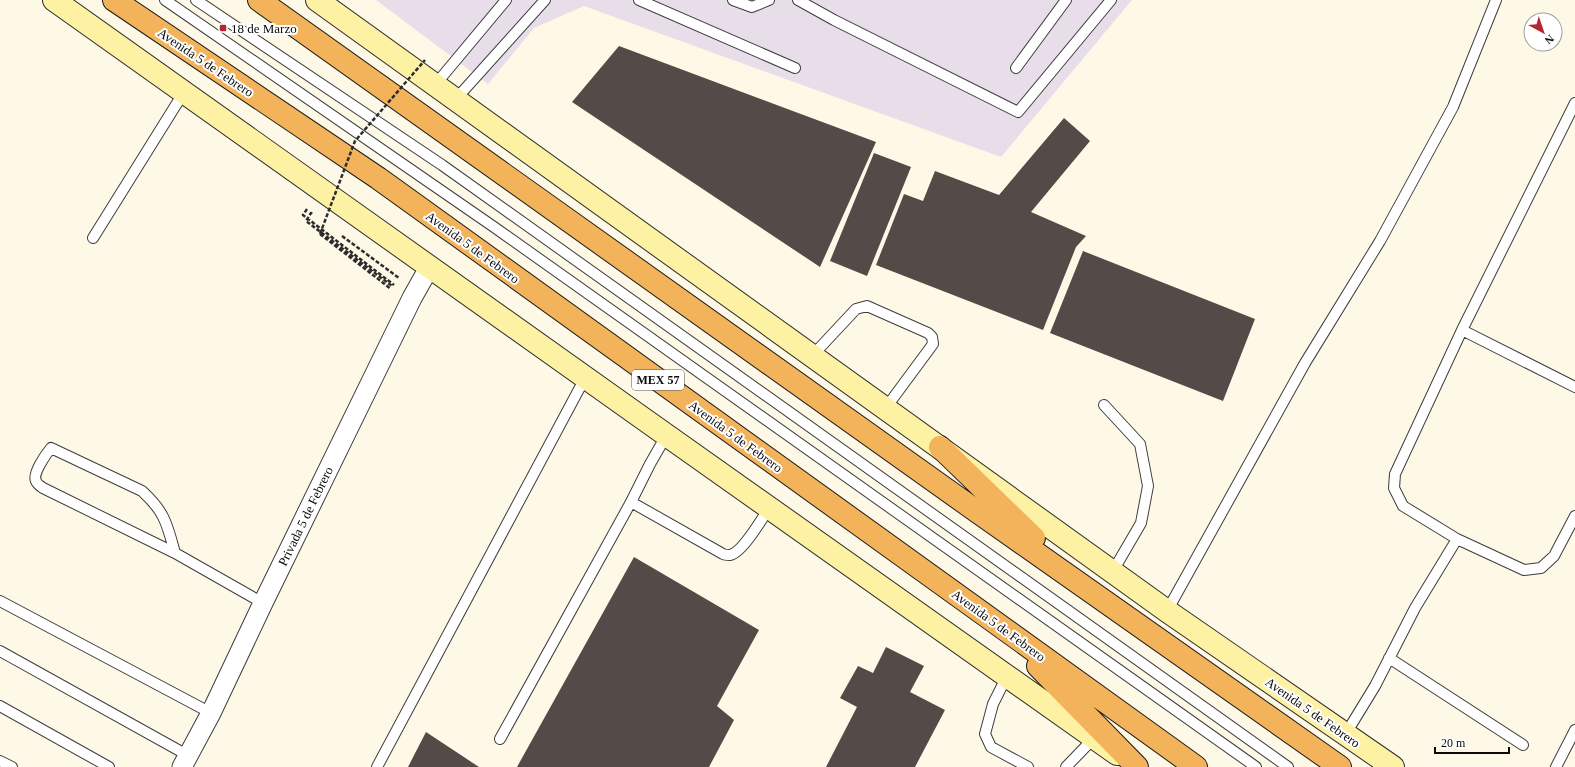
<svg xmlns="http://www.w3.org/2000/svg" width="1575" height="767" viewBox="0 0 1575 767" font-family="'Times New Roman',serif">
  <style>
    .industrial { fill: #e8dee9 }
    .building { fill: #524b47 }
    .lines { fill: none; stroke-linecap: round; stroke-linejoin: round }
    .service-casing { stroke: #3d3d3d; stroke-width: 12 }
    .minor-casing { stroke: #3d3d3d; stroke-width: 21 }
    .secondary-casing { stroke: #2c2c2c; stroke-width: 24 }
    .trunk-casing { stroke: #1b1b1b; stroke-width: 24 }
    .path { stroke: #2c2c2c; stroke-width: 2.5; stroke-dasharray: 4 2; stroke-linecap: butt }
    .service { stroke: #fff; stroke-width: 10 }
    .minor { stroke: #fff; stroke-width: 19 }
    .secondary { stroke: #fdf1a4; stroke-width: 22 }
    .trunk { stroke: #f3b35a; stroke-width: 22 }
    .path-bridge { stroke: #2c2c2c; stroke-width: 2.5; stroke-dasharray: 4 2; stroke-linecap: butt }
    .poi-dot { fill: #b52730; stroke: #fff; stroke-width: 1.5 }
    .labels { text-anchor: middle; stroke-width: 4; stroke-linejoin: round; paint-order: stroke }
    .shield { fill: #fff; stroke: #545454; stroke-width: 1 }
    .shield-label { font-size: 12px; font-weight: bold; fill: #0a0a0a }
    .poi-label { font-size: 13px; fill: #0a0a0a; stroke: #fff; text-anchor: start }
    .street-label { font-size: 13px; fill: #0a0a0a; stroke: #fff }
  </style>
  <rect width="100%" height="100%" fill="#fef9e7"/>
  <!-- industrial -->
  <path class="industrial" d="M 376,0 L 1132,0 L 1001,157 L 584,6 L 534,28 L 488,84 Z"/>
  <!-- building -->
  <path class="building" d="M 619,46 L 876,142 L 820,267 L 572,102 Z
    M 1064,118 L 1090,141 L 1031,212 L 1086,236 L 1076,247 L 1043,330 L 876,265 L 904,194 L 923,201 L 935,171 L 999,195 Z
    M 874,153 L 911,167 L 867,276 L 830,261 Z
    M 1083,251 L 1255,319 L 1223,401 L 1050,333 Z
    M 634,557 L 759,630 L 717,706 L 734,720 L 709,767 L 517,767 Z
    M 886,647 L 924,666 L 910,692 L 945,710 L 915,767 L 826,767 L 857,707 L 840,698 L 858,666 L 873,673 Z
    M 426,732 L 479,767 L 408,767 Z"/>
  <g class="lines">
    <!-- service casing -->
    <g class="service-casing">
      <path id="service" d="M 165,0 L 494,227 L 1256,767
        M 196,0 L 442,165 L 1288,767
        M 639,0 L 795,68
        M 733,0 L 752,7 L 769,0
        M 798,0 L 834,20 L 1018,112 L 1111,0
        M 1016,68 L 1066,0
        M 435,85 L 506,0
        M 455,100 L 545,0
        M 1575,103 L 1462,330 L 1395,474 L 1394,488 L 1403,506 L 1457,539 L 1524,570 L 1541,568 L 1554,556 L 1575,516
        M 93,238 L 184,92
        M 1462,330 L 1575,387
        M 812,356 L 856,309 L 867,306 L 928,333 L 932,337 L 933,344 L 885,409
        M 1104,405 L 1140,444 L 1148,486 L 1141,523 L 1113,571
        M 631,502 L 723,554 C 725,555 727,555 730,555 C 742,553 762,519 769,508
        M 175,553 C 167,524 165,512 142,491 L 51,448 C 46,454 32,474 36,481 C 37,484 40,486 43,488 L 175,553 L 263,603
        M 0,601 L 211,713
        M 1167,611 L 1305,363 L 1380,241 L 1453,107 L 1496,0
        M 0,651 L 189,756
        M 1389,658 L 1523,745
        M 1007,676 L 993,704 L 985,734 L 991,747 L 1028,767
        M 0,706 L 109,767
        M 1345,735 L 1375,686 L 1415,608 L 1457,539
        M 500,739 L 631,502 L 650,464 L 666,436
        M 0,761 L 12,767
        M 377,767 L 585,378
        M 1066,767 L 1094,738
        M 1556,767 L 1575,730"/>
    </g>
    <!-- minor casing -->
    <g class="minor-casing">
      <path id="minor" d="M 182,767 L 211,713 L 263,603 L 412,298 L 430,266"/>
    </g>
    <!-- secondary casing -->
    <g class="secondary-casing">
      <path id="secondary" d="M 54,0 C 408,251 762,504 1117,754
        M 317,0 L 1167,611 L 1393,767"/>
    </g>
    <!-- trunk casing -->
    <g class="trunk-casing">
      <path id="trunk" d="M 114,0 L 378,178 L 1196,767
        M 259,0 L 975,510 L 1340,767
        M 940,447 L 1034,538
        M 1038,666 L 1137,767"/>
    </g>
    <!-- path -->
    <path class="path" d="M 307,209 L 303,215 L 394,285
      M 312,214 L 311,213 L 306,221 L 392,286 L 393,285
      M 320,234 L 391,289
      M 342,236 L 399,278"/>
    <!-- service -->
    <use href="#service" class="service"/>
    <!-- minor -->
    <use href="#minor" class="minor"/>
    <!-- secondary -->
    <use href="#secondary" class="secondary"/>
    <!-- trunk -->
    <use href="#trunk" class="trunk"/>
    <!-- path-bridge -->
    <path class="path-bridge" d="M 320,234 L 355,141 L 425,60"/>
  </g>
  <!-- markers -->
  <rect class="poi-dot" x="219" y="24" width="8" height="8" rx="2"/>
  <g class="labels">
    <!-- shield labels -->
    <rect class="shield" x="632" y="370" width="52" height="20" rx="3"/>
    <g class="shield-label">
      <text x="658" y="384">MEX 57</text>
    </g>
    <!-- poi labels -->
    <g class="poi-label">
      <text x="231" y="33">18 de Marzo</text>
    </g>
    <!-- street labels -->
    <g class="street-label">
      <text transform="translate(206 62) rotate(34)" y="5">Avenida 5 de Febrero</text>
      <text transform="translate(473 247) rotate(36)" y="5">Avenida 5 de Febrero</text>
      <text transform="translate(736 436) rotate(36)" y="5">Avenida 5 de Febrero</text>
      <text transform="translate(305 516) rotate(-64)" y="5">Privada 5 de Febrero</text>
      <text transform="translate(999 625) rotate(36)" y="5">Avenida 5 de Febrero</text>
      <text transform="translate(1313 712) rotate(35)" y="5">Avenida 5 de Febrero</text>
    </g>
  </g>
  <!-- north arrow -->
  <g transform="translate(1543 32) rotate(140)"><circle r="19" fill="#ffffff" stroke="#9d9d9d"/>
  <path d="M0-3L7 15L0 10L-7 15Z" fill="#b52730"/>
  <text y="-6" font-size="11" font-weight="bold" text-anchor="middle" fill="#0a0a0a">N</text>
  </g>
  <!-- scale -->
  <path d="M1435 747v6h74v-6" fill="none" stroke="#0a0a0a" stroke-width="2"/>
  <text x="1441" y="747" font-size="12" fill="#0a0a0a" stroke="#ffffff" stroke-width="3" paint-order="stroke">20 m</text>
</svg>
